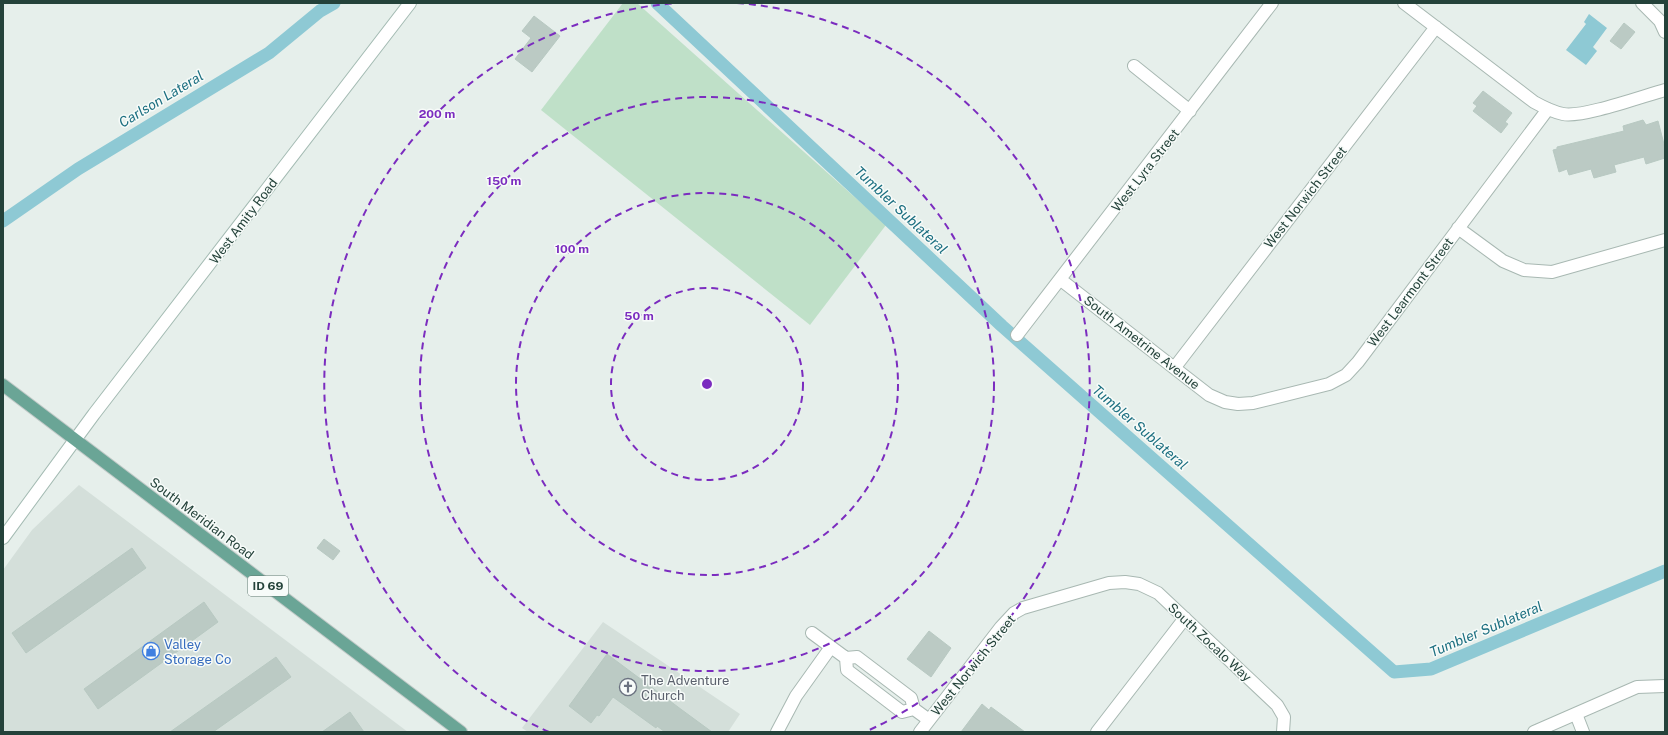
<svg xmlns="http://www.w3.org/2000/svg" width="1668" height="735" viewBox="0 0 1668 735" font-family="'Public Sans',sans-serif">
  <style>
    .built { fill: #d4dfda }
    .green { fill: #bfe0c8 }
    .water { fill: #8ec9d4 }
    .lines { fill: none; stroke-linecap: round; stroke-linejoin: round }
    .canal { stroke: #8ec9d4; stroke-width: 13 }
    .building { fill: #bbcac4; stroke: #b8c9c2 }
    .street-casing { stroke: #a8b8b2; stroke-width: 14 }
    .secondary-casing { stroke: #a4bbb3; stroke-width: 14 }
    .primary-casing { stroke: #c2cac8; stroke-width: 14 }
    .street { stroke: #fff; stroke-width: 12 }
    .secondary { stroke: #fff; stroke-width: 12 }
    .primary { stroke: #6aa596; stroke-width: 12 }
    .ring { fill: none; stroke: #7b2cbf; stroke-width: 2; stroke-dasharray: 7 5 }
    .labels { text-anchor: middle; stroke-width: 3; stroke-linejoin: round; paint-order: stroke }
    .shield { fill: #f7fbf9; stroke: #637a73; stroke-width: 1 }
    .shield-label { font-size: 12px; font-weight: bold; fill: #24423a }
    .street-label { font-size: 13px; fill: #24423a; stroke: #f7fbf9 }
    .shop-label { font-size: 13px; fill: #366cbe; stroke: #f7fbf9; text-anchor: start }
    .worship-label { font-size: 13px; fill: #5b616d; stroke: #f7fbf9; text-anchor: start }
    .water-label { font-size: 14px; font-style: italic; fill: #1c6f80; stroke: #f7fbf9 }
    .centre { fill: #7b2cbf; stroke: #f7fbf9; stroke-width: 2 }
    .ring-label { font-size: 12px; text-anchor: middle; font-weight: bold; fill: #7b2cbf; stroke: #f7fbf9; stroke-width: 3; stroke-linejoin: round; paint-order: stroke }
  </style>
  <rect width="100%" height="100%" fill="#e6efeb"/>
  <!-- built -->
  <path class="built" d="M 79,485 L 408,732 L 3,732 L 3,570 L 32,530 Z
    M 603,622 L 740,714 L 728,732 L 528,732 L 522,728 Z"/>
  <!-- green -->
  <path class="green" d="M 623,3 L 637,3 L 886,225 L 810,325 L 541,110 Z"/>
  <!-- water -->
  <path class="water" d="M 1589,14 L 1607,28 L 1593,47 L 1597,51 L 1586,65 L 1566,50 L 1586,24 L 1584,22 Z"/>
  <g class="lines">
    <!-- canal -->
    <path class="canal" d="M 657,3 L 1002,326 L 1394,672 L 1431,669 L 1665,571
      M 3,221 L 78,169 L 269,53 L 320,11 L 334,3"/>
  </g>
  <!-- building -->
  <path class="building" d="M 534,16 L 560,36 L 532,72 L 515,59 L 531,38 L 522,31 Z
    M 1624,23 L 1635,32 L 1621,49 L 1610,41 Z
    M 1483,91 L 1512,113 L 1505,122 L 1508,124 L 1501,133 L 1473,111 L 1477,106 L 1473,103 Z
    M 1643,120 L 1646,125 L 1658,121 L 1665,148 L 1665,158 L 1646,164 L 1644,157 L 1614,165 L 1616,172 L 1594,178 L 1591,169 L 1569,175 L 1567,169 L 1559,172 L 1553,150 L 1557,149 L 1557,147 L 1624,131 L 1623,126 Z
    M 324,539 L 340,551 L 333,560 L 317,548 Z
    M 132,548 L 146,568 L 26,653 L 12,633 Z
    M 204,602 L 218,622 L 98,709 L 84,689 Z
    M 929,631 L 951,648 L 931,677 L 907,659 Z
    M 607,654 L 682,710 L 712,732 L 665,732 L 657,726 L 656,728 L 613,697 L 599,716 L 597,715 L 591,723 L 569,706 Z
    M 276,657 L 291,677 L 213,732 L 170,732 Z
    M 982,704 L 989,710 L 991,707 L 1025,732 L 961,732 Z
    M 350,712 L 364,732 L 322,732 Z"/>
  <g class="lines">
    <!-- street casing -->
    <g class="street-casing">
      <path id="street" d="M 1404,3 L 1534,102 C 1543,107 1553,112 1563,114 C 1582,118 1643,96 1665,90
        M 1642,3 L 1660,21 L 1665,32
        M 1134,66 L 1190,111
        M 1458,228 L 1503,261 L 1524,270 L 1552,272 L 1665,240
        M 1061,280 L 1209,395 L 1225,402 L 1238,404 L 1253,403 L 1329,384 L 1346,375 L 1358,362 L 1548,109
        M 1017,335 L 1272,3
        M 1175,367 L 1436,27
        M 812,633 L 846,658
        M 914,709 L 902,712 L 847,670 L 846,658 L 857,657 L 911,698 L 914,709 L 929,720
        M 1576,714 L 1583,732
        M 777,732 L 796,696 L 831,647
        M 920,732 L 1001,627 L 1014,613 L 1023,608 L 1109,583 L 1125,582 L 1139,584 L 1158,593 L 1277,705 L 1284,717 L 1283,732
        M 1097,732 L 1185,618
        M 1534,732 L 1637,687 L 1665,686"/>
    </g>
    <!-- secondary casing -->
    <g class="secondary-casing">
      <path id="secondary" d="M 3,538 L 94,414 L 410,3"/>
    </g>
    <!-- primary casing -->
    <g class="primary-casing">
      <path id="primary" d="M 3,385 L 461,732"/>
    </g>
    <!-- street -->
    <use href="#street" class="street"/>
    <!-- secondary -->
    <use href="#secondary" class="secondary"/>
    <!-- primary -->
    <use href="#primary" class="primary"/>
  </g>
  <!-- distance rings -->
  <g class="ring">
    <circle cx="707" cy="384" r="96"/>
    <circle cx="707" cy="384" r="191"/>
    <circle cx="707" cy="384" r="287"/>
    <path d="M549 732A382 382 0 0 1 677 3M737 3A382 382 0 0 1 865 732"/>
  </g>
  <!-- icons -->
  <defs>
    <g id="shop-ring" transform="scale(0.9)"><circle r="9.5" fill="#f7fbf9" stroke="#3f7fe0" stroke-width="1.5"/><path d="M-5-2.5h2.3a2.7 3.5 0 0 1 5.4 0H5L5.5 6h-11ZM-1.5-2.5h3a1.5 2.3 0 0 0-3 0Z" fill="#3f7fe0"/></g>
    <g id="church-ring" transform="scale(0.9)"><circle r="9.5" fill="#f7fbf9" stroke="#6b7280" stroke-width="1.5"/><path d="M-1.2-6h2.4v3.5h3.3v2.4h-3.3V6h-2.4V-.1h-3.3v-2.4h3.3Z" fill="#6b7280"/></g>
  </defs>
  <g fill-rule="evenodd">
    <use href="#shop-ring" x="151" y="651"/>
    <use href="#church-ring" x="628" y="687"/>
  </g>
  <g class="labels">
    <!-- shield labels -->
    <rect class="shield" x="248" y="576" width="40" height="20" rx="3"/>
    <g class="shield-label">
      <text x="268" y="590">ID 69</text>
    </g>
    <!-- street labels -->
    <g class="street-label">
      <text transform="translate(1145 170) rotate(-52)" y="5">West Lyra Street</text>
      <text transform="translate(1305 197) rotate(-52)" y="5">West Norwich Street</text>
      <text transform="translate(243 221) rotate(-53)" y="5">West Amity Road</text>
      <text transform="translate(1410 292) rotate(-53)" y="5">West Learmont Street</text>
      <text transform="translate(1142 342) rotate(38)" y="5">South Ametrine Avenue</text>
      <text transform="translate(202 518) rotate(37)" y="5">South Meridian Road</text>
      <text transform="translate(1210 642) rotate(43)" y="5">South Zocalo Way</text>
      <text transform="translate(973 665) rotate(-51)" y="5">West Norwich Street</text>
    </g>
    <!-- shop labels -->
    <g class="shop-label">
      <text x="164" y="649">Valley<tspan x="164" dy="15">Storage Co</tspan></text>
    </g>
    <!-- worship labels -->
    <g class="worship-label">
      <text x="641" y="685">The Adventure<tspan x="641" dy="15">Church</tspan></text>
    </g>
    <!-- water labels -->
    <g class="water-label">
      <text transform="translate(161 99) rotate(-31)" y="5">Carlson Lateral</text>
      <text transform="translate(901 210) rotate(43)" y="5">Tumbler Sublateral</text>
      <text transform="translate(1140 427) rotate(41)" y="5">Tumbler Sublateral</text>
      <text transform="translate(1486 629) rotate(-23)" y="5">Tumbler Sublateral</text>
    </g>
  </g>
  <circle cx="707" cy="384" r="6" class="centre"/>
  <g class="ring-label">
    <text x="437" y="118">200 m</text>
    <text x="504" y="185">150 m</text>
    <text x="572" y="253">100 m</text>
    <text x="639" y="320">50 m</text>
  </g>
  <!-- border -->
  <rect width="1668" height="735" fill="none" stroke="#24423a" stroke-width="8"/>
</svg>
